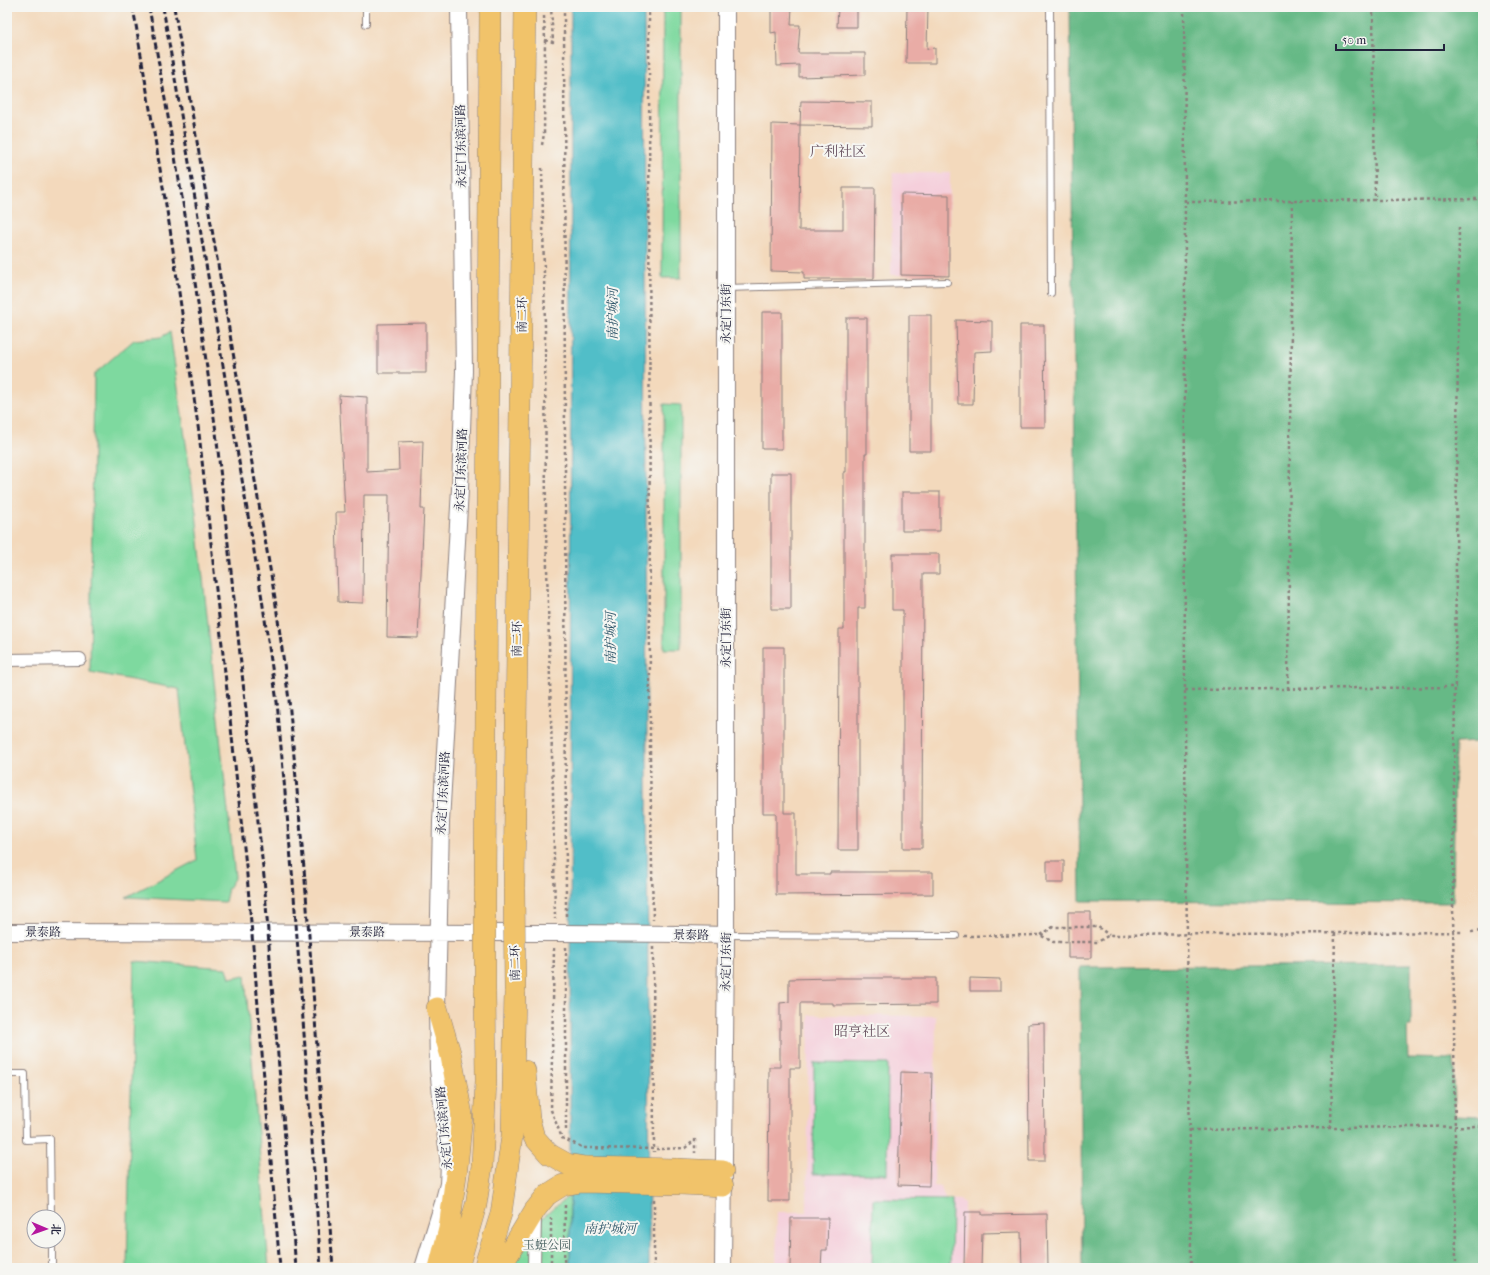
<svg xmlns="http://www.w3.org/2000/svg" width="1490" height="1275" viewBox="0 0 1490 1275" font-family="'IM FELL French Canon','Noto Serif SC',serif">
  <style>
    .built { fill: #f5cfdb }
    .green { fill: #7ed99f; stroke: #507e6d }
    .forest { fill: #66b986; stroke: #446e60 }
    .water { fill: #51bec8; stroke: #3a7082 }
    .building { fill: #e9aca6 }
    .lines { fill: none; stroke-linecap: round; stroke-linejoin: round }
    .service-casing { stroke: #8a7e7c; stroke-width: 8 }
    .minor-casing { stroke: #8a7e7c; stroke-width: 14 }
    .tertiary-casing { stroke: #8a7e7c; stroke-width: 18 }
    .trunk-casing { stroke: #8a7e7c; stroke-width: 22 }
    .path { stroke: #8a7e7c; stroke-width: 2.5; stroke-dasharray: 3 3; stroke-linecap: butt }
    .service { stroke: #fff; stroke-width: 6 }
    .minor { stroke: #fff; stroke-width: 12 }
    .tertiary { stroke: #fff; stroke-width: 16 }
    .trunk { stroke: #f1c36a; stroke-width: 21 }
    .rail { stroke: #22223b; stroke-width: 3; stroke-dasharray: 6 3; stroke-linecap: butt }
    .tertiary-bridge-casing { stroke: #8a7e7c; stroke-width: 18; stroke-linecap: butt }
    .trunk-bridge-casing { stroke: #8a7e7c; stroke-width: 22; stroke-linecap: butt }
    .path-bridge { stroke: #8a7e7c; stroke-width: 2.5; stroke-dasharray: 3 3; stroke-linecap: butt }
    .tertiary-bridge { stroke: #fff; stroke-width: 16 }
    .trunk-bridge { stroke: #f1c36a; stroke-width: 21 }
    .labels { text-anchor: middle; stroke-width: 4; stroke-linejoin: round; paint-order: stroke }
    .street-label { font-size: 12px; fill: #22223b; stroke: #f6f6f2 }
    .park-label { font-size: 12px; fill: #3e5959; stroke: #f6f6f2 }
    .water-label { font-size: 13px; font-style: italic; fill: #32596c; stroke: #f6f6f2 }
    .quarter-label { font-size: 14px; fill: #685260; stroke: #f6f6f2 }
  </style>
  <rect width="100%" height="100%" fill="#f6f6f2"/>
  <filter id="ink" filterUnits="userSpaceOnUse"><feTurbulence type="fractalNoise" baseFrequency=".025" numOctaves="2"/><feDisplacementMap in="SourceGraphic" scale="8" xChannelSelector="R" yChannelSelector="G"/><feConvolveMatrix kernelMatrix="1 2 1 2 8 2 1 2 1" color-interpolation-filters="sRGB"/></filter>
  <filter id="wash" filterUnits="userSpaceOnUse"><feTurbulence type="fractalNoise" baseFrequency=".012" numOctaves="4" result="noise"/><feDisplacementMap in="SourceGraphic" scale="16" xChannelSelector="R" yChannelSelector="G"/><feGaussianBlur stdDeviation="0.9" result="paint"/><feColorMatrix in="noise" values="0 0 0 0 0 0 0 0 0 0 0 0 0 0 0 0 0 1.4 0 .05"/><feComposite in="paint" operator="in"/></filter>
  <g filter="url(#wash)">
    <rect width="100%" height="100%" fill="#f3d9bc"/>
    <!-- built -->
    <path class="built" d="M 893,173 L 950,173 L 949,276 L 891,275 Z
      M 809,1015 L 936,1016 L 934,1186 L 941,1187 L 945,1199 L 960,1200 L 964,1204 L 963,1268 L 776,1268 L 777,1212 L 807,1212 Z"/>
    <!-- green -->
    <path class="green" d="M 663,7 L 681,7 L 681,278 L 662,278 Z
      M 170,332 L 196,513 L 235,877 L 228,888 L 225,902 L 126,897 L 197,860 L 179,689 L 90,672 L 94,374 L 134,340 L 161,337 Z
      M 664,404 L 681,405 L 681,649 L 664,649 Z
      M 134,961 L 227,968 L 230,978 L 245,975 L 269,1268 L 127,1268 Z
      M 814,1063 L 888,1064 L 887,1174 L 813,1174 Z
      M 570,1195 L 570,1268 L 506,1268 L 526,1231 Z
      M 873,1199 L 952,1200 L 951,1268 L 872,1268 Z"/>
    <!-- forest -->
    <path class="forest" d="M 1070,7 L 1483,7 L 1483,742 L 1455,743 L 1453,903 L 1080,901 Z
      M 1411,965 L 1411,1026 L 1407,1026 L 1408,1058 L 1454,1059 L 1455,1116 L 1483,1117 L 1483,1268 L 1082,1268 L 1080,967 Z"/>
    <!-- water -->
    <path class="water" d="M 571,7 L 644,7 L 649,1268 L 570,1268 Z"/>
    <g id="blocks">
      <!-- building -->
      <path class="building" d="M 771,7 L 792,7 L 791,25 L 800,25 L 798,53 L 865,53 L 865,75 L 799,77 L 799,65 L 777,66 L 776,32 L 771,33 Z
        M 838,7 L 857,7 L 857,27 L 837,27 Z
        M 907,7 L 928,7 L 927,49 L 935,48 L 935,63 L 906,63 Z
        M 801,101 L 872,102 L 872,126 L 800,125 L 799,230 L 843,230 L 843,188 L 875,188 L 874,279 L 804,279 L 804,272 L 771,271 L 772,124 L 800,125 Z
        M 901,194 L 949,195 L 949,276 L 901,275 Z
        M 762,312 L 782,312 L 782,449 L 762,449 Z
        M 909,315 L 931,315 L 931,451 L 909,451 Z
        M 846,318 L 867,318 L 867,454 L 865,454 L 865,608 L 858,608 L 858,850 L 838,850 L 839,629 L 844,629 L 844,472 L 846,472 Z
        M 956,320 L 992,321 L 992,351 L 974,352 L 973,404 L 958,404 Z
        M 426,323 L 426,373 L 378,373 L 378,324 Z
        M 1020,325 L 1044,325 L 1045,427 L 1020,427 Z
        M 339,395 L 367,397 L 367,472 L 399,470 L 398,442 L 423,441 L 421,509 L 424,509 L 418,638 L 387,637 L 389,495 L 364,495 L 363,603 L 338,602 L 336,512 L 345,512 Z
        M 771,473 L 791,473 L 791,609 L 771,609 Z
        M 902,492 L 940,492 L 940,531 L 902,531 Z
        M 892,554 L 939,554 L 939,574 L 923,574 L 922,848 L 903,848 L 903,610 L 892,610 Z
        M 763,647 L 784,647 L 784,813 L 796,813 L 796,874 L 830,874 L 830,872 L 933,872 L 933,894 L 776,895 L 776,813 L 763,813 Z
        M 1047,861 L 1064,861 L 1064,883 L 1047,883 Z
        M 1068,912 L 1091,912 L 1091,958 L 1068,958 Z
        M 833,978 L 936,978 L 936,1004 L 833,1005 L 833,1003 L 800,1003 L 800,1068 L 790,1068 L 790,1201 L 768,1201 L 769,1067 L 780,1067 L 780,1003 L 789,1002 L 789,979 Z
        M 970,978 L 1000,979 L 1000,991 L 970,991 Z
        M 1044,1023 L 1045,1161 L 1029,1161 L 1028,1024 Z
        M 901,1072 L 932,1073 L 929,1186 L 898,1185 Z
        M 965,1212 L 982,1212 L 982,1215 L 1047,1214 L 1048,1268 L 1022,1268 L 1021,1232 L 982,1233 L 981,1268 L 964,1268 Z
        M 791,1218 L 828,1218 L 827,1250 L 822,1250 L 821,1268 L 790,1268 Z"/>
    </g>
  </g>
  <g filter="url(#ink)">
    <use href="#blocks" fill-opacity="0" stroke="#8a7e7c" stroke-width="1"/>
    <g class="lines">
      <!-- service casing -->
      <g class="service-casing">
        <path id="service" d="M 366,7 L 366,24
          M 1050,7 L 1051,293
          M 726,288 L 947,282
          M 726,935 L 956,936
          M 7,1074 L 25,1074 L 26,1140 L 50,1139 L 51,1217
          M 52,1241 L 52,1268"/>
      </g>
      <!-- minor casing -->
      <g class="minor-casing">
        <path id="minor" d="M 7,660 L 80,659
          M 534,1268 L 535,1215"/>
      </g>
      <!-- tertiary casing -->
      <g class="tertiary-casing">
        <path id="tertiary" d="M 7,932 L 559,933
          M 682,934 L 726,935
          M 423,1268 L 443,1203 L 448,1184 L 449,1165 L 438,1069 L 437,1008 L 441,822 L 460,489 L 464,371 L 459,7
          M 723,1268 L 726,935 L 726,7"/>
      </g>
      <!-- trunk casing -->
      <g class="trunk-casing">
        <path id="trunk" d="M 485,889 L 490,7
          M 514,889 L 525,7
          M 437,1008 L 451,1056 L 462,1115 L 457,1167 L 449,1229 L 439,1268
          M 525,1071 L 529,1119 L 534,1137 L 549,1154
          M 676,1169 L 723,1171
          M 680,1184 L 723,1186
          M 458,1268 L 476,1205 L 482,1166 L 486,1080 L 485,990
          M 484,1268 L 501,1214 L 512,1136 L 515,991
          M 500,1268 L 535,1210 L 547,1195"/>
      </g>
      <!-- path -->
      <path class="path" d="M 564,7 L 566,918
        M 649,7 L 650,759 L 653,920
        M 1184,7 C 1186,235 1184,463 1185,691 C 1185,884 1190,1076 1191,1268
        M 1373,7 L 1375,200
        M 544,16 L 545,40 L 553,42 L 551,7
        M 542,145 L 544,134 L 545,40
        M 542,168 L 545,328 L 546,530 L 553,793 L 555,919
        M 1186,202 L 1483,199
        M 1288,689 L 1292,201
        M 1185,690 L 1456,687
        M 1471,932 L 1483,931
        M 1041,935 L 1053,927 L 1098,927 L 1109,935
        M 964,936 L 1040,935 L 1053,942 L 1098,942 L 1109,935 L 1464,932
        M 566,947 L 566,1132
        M 653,947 L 654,1152
        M 554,948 L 551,1110 L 562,1138 L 584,1148
        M 1331,1128 L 1335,933
        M 1190,1130 L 1483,1126
        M 661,1149 L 685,1148 L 695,1140 L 695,1153
        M 654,1199 L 654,1268
        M 551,1268 L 551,1218
        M 564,1268 L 565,1204
        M 1456,1268 L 1453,903 L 1459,225"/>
      <!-- service -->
      <use href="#service" class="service"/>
      <!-- minor -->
      <use href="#minor" class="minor"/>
      <!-- tertiary -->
      <use href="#tertiary" class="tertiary"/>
      <!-- trunk -->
      <use href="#trunk" class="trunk"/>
      <!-- rail -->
      <path class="rail" d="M 133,7 L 170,229 L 199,433 L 247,875 L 280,1268
        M 149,7 L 188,232 L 216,432 L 264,877 L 271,973 L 296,1268
        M 163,7 L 262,599 L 277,702 L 293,882 L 321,1268
        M 174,7 L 275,598 L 289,700 L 305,880 L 333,1268"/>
      <!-- tertiary-bridge casing -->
      <g class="tertiary-bridge-casing">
        <path id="tertiary-bridge" d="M 559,933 L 682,934"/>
      </g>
      <!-- trunk-bridge casing -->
      <g class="trunk-bridge-casing">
        <path id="trunk-bridge" d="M 485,889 L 485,990
          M 514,889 L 515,991
          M 549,1154 L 567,1164 L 585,1167 L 676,1169
          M 547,1195 L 563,1185 L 582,1182 L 680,1184"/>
      </g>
      <!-- path-bridge -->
      <path class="path-bridge" d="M 584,1148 L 661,1149"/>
      <!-- tertiary-bridge -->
      <use href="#tertiary-bridge" class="tertiary-bridge"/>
      <!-- trunk-bridge -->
      <use href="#trunk-bridge" class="trunk-bridge"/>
    </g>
  </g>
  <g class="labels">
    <!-- street labels -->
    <g class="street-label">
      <text transform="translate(461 146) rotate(-91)" y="4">永定门东滨河路</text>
      <text transform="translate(726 314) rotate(-90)" y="4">永定门东街</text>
      <text transform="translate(522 315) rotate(-89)" y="4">南二环</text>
      <text transform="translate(461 470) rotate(-88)" y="4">永定门东滨河路</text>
      <text transform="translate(726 638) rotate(-90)" y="4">永定门东街</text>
      <text transform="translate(517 639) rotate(-89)" y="4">南二环</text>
      <text transform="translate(443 793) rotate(-87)" y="4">永定门东滨河路</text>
      <text x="43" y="936">景泰路</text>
      <text x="367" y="936">景泰路</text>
      <text transform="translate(691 935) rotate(1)" y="4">景泰路</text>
      <text transform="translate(726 962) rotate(-89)" y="4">永定门东街</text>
      <text transform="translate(515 963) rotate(-91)" y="4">南二环</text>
      <text transform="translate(444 1128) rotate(-95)" y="4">永定门东滨河路</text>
    </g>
    <!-- park labels -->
    <g class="park-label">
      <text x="547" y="1249">玉蜓公园</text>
    </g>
    <!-- water labels -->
    <g class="water-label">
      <text transform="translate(612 314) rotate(-90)" y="5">南护城河</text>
      <text transform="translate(610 638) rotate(-90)" y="5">南护城河</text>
      <text x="610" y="1233">南护城河</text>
    </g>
    <!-- quarter labels -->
    <g class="quarter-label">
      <text x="838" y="156">广利社区</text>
      <text x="862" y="1036">昭亨社区</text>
    </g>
  </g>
  <!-- margin -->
  <rect width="1490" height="1275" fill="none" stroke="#f6f6f2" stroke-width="24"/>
  <!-- north arrow -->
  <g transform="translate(46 1229) rotate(92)"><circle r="19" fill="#f6f6f2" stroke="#a1a1a9"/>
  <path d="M0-3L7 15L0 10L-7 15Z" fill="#b5179e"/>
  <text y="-6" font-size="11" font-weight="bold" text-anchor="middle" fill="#22223b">北</text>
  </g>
  <!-- scale -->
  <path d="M1336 44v6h108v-6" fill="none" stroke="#22223b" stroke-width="2"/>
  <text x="1342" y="44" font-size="12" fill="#22223b" stroke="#f6f6f2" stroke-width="3" paint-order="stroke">50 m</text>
</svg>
